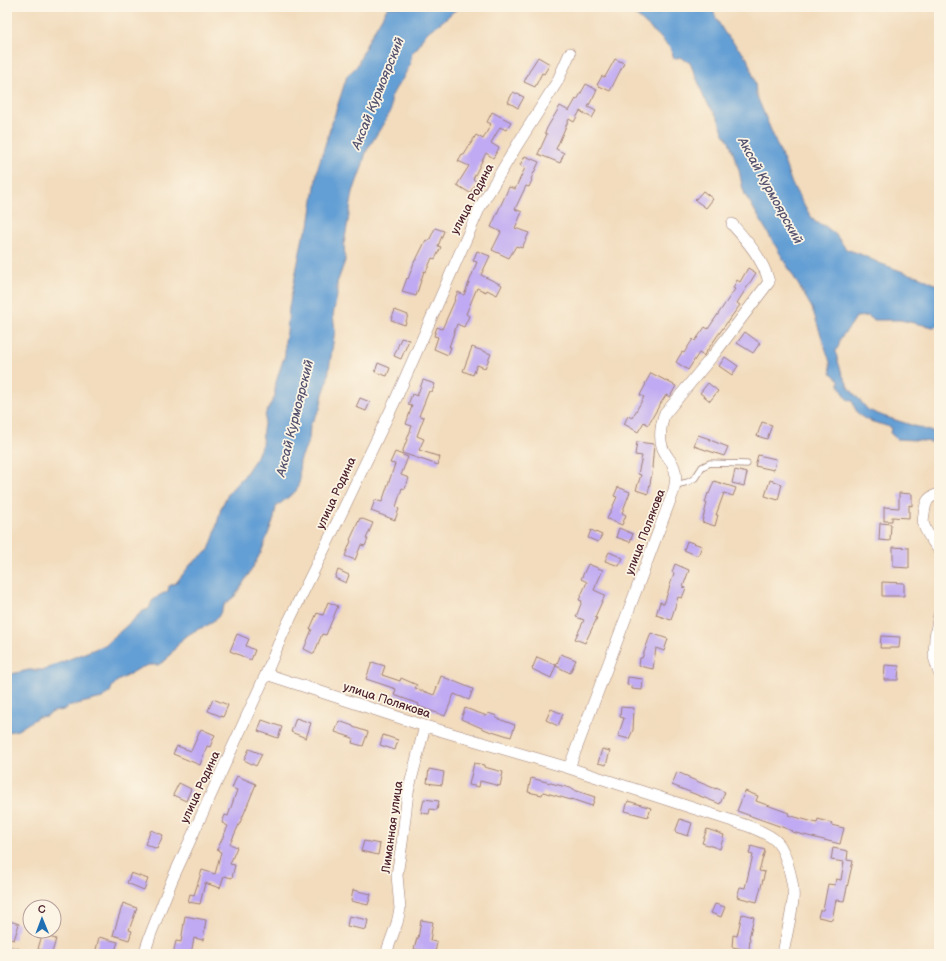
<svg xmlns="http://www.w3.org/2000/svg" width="946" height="961" viewBox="0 0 946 961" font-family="'Balsamiq Sans',sans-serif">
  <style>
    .water { fill: #649fd4; stroke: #575f80 }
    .building { fill: #c0aaf3 }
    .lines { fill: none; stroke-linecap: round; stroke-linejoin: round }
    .service-casing { stroke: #9e7e74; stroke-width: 7 }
    .minor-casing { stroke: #9e7e74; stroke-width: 12 }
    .service { stroke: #fff; stroke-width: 5.5 }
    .minor { stroke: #fff; stroke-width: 11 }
    .labels { text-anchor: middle; stroke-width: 3.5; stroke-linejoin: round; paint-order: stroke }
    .street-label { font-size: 12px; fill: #4a1f2b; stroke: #fcf5e5 }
    .water-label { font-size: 13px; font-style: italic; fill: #54526f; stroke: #fcf5e5 }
  </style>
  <rect width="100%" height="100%" fill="#fcf5e5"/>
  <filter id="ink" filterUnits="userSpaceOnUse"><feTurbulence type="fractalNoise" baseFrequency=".025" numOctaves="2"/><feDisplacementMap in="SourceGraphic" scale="8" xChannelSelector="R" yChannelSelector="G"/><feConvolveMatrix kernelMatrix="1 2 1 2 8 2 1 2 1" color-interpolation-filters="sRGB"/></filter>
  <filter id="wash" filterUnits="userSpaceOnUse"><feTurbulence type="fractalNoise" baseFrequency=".012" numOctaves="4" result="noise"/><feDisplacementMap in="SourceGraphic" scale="16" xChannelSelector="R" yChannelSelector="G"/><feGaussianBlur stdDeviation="0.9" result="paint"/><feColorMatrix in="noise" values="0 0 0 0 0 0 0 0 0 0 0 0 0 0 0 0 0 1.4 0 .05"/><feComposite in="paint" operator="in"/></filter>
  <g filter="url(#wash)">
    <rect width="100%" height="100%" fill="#f2dcbd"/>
    <!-- water -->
    <path class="water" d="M 388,7 L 462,7 L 454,11 L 443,21 L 430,30 L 423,37 L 418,47 L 412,53 L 410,64 L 403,78 L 396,88 L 391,97 L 391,111 L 366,152 L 362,167 L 353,192 L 344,244 L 345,261 L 337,283 L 337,296 L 333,315 L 335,330 L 327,383 L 323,394 L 320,409 L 310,425 L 309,439 L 300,461 L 299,472 L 300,480 L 296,491 L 276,507 L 274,518 L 262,550 L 252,569 L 235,596 L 225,604 L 218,617 L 208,625 L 196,630 L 183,638 L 166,660 L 158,665 L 149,665 L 140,668 L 116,682 L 112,687 L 110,692 L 102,698 L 69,706 L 63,710 L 53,712 L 46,716 L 38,717 L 18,730 L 7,732 L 7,675 L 29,670 L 45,670 L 52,666 L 105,645 L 143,611 L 149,609 L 152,601 L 160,595 L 168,591 L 169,586 L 176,583 L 191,564 L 209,550 L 214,536 L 221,508 L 229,492 L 244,476 L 256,458 L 262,445 L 263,430 L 266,412 L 275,396 L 275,386 L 280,369 L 285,355 L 285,341 L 287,332 L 289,307 L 303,237 L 309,226 L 318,167 L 347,76 L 357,66 L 369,39 Z
      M 611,7 L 712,7 L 716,18 L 724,32 L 747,58 L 755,82 L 756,94 L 785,164 L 792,184 L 806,209 L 815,222 L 825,226 L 836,235 L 846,249 L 860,254 L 879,263 L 909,274 L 918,276 L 939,286 L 939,326 L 933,327 L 900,320 L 874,320 L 868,316 L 856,317 L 851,325 L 840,339 L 839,345 L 836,351 L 837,358 L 842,374 L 850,389 L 868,410 L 883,416 L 939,434 L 939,443 L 915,440 L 897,439 L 890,433 L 891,428 C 882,423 863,422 857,412 C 855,409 854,404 852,401 L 847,399 L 839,385 L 839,380 L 831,373 L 830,362 L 812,308 L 751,204 L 745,195 L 742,185 L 739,170 L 729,141 L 724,134 L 718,118 L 704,98 L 700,86 L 690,63 L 680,57 L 674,59 L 671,49 L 658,35 L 633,13 L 626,11 L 618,11 Z"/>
    <g id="blocks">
      <!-- building -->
      <path class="building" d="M 538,57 L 550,64 L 544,74 L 542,73 L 535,87 L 524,82 L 531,68 Z
        M 615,59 L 624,63 L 610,91 L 597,85 L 602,76 L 605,77 Z
        M 586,84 L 597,90 L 588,107 L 596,111 L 592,118 L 580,111 L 574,122 L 569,119 L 556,149 L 564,153 L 560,163 L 538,154 L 547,134 L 545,133 L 547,128 L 560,106 L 569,111 L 576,99 L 577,100 Z
        M 513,92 L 524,97 L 518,108 L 508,102 Z
        M 492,112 L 511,122 L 506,130 L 500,127 L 491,143 L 499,148 L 493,158 L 486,153 L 473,179 L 477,182 L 470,193 L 457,185 L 469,166 L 458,161 L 462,154 L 464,155 L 476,135 L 483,139 L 491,124 L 487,122 Z
        M 525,156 L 539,162 L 531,179 L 532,180 L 529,187 L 526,186 L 515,209 L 522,212 L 515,228 L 529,233 L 522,248 L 516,246 L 509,258 L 492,250 L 501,232 L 491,227 L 509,187 L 515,189 L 525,168 L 520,165 Z
        M 703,191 L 713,199 L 706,208 L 695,200 Z
        M 435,228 L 444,231 L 438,246 L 441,247 L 435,259 L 432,258 L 426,272 L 424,271 L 416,296 L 402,292 L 407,278 L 408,279 L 415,260 L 416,260 L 426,240 L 429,241 Z
        M 477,251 L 490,256 L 481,275 L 502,285 L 497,295 L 487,290 L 486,292 L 477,288 L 466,314 L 469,316 L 464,327 L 457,324 L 449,347 L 451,347 L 448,355 L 434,349 L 438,337 L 434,336 L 437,327 L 442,329 L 455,300 L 454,300 L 458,292 L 464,295 L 477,262 L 473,261 Z
        M 748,268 L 756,273 L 737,303 L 740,305 L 723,328 L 704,355 L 704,356 L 699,353 L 688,370 L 676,362 L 682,352 L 684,353 L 693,339 L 695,341 L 705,327 L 708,329 L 735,289 L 733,288 L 737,280 L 740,282 Z
        M 395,310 L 408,315 L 405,325 L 391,320 Z
        M 745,332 L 760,343 L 753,353 L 737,343 Z
        M 401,338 L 409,340 L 401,359 L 394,356 Z
        M 472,347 L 491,354 L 485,368 L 477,365 L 473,375 L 463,371 Z
        M 725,357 L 738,366 L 732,375 L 719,366 Z
        M 378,363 L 390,368 L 387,376 L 375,372 Z
        M 651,373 L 676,386 L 670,397 L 666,395 L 659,406 L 648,425 L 644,422 L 638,432 L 624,424 L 628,416 L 632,418 L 644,397 L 640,395 L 646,384 L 645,384 Z
        M 423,380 L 435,384 L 432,392 L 429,391 L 419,416 L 424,417 L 417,436 L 424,439 L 419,450 L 440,457 L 438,465 L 402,453 L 412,426 L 406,424 L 412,406 L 408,405 L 412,394 L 417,396 Z
        M 708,383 L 718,391 L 710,401 L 700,393 Z
        M 360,398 L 370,402 L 366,411 L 356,407 Z
        M 762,422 L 772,425 L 767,439 L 757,436 Z
        M 698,435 L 710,439 L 710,440 L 728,447 L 724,456 L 694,446 Z
        M 637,442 L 654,444 L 652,468 L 653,468 L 648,494 L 636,490 L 641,475 L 638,474 L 642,456 L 635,455 Z
        M 395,452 L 408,457 L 401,475 L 409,478 L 405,489 L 402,488 L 396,507 L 399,509 L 395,520 L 371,511 L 375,500 L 382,502 L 395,464 L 390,463 Z
        M 758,455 L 776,459 L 774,470 L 755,466 Z
        M 735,470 L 747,473 L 744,486 L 732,483 Z
        M 770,480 L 782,484 L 778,500 L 765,496 Z
        M 714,481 L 736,488 L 733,496 L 724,493 L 716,515 L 718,515 L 715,526 L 702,522 L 707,503 L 705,503 L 708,493 L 709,494 Z
        M 618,487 L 630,492 L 622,513 L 626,515 L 622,525 L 607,519 L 617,497 L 614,496 Z
        M 899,493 L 912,494 L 912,506 L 909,505 L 909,518 L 892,517 L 892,521 L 884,521 L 884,507 L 899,508 Z
        M 360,518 L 373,523 L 366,539 L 368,539 L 365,546 L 361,545 L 355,560 L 345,556 L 351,541 L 350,540 Z
        M 880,523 L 891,524 L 890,541 L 879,540 Z
        M 619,528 L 633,534 L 630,542 L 616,537 Z
        M 591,530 L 602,535 L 598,542 L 588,538 Z
        M 687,541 L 702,546 L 698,556 L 684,550 Z
        M 893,547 L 909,548 L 909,568 L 893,567 Z
        M 609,552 L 623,558 L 619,566 L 605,561 Z
        M 588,564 L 603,570 L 594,590 L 605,595 L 595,617 L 597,618 L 585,643 L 575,639 L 584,620 L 576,617 L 582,601 L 579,600 L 587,582 L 581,579 Z
        M 675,564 L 689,570 L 683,587 L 686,588 L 682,598 L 678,597 L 671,620 L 656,615 L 660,602 L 664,604 L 674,573 L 672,572 Z
        M 338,570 L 349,575 L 346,583 L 335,578 Z
        M 882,582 L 904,583 L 904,596 L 882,596 Z
        M 328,602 L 338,606 L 326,635 L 322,634 L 314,654 L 304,649 L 312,629 L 310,629 L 317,613 L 323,615 Z
        M 651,633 L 668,639 L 664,651 L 656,648 L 653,669 L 639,666 L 640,658 L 642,658 Z
        M 237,634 L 249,639 L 246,646 L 255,650 L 251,660 L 230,651 Z
        M 881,636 L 900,637 L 899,648 L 880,648 Z
        M 561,654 L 576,660 L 570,673 L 556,666 Z
        M 537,657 L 556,665 L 551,678 L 532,669 Z
        M 372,662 L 385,666 L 382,675 L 400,681 L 401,678 L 417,685 L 415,688 L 434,695 L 441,676 L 473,689 L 469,700 L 454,694 L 445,716 L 418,706 L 419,704 L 394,695 L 396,689 L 366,679 Z
        M 885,665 L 899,666 L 898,680 L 884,680 Z
        M 628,677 L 643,679 L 642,690 L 632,689 L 632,686 L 627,685 Z
        M 213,699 L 228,705 L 223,717 L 208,711 Z
        M 621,707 L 634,708 L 633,730 L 629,739 L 618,736 L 624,718 L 620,717 Z
        M 465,708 L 487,716 L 488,713 L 497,716 L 496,718 L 515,725 L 511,737 L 492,731 L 491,732 L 461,719 Z
        M 551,709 L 563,714 L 558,726 L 546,720 Z
        M 296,718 L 311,723 L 306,738 L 291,732 Z
        M 262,720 L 282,727 L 278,738 L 258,731 Z
        M 339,721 L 353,726 L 353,727 L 368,732 L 363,746 L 352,743 L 353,738 L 335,732 Z
        M 201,729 L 215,735 L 210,747 L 207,746 L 200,765 L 173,754 L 177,746 L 191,751 Z
        M 383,735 L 398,740 L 395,750 L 380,745 Z
        M 249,749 L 262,754 L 256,766 L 244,760 Z
        M 602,749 L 610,751 L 606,765 L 598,763 Z
        M 474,763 L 484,765 L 484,767 L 503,772 L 500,786 L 480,781 L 479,787 L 469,785 Z
        M 429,769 L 444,772 L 442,785 L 427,783 Z
        M 677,772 L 689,777 L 689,778 L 716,789 L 716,788 L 725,792 L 720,804 L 672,785 Z
        M 237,776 L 256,784 L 243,816 L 230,844 L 237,847 L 230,864 L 235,865 L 232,878 L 224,876 L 220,888 L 205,883 L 200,904 L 188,902 L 190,894 L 194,895 L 202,870 L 215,874 L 221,852 L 217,850 L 228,826 L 222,823 L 225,815 L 228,816 L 237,790 L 232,788 Z
        M 531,778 L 574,789 L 574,790 L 595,797 L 592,806 L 571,799 L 571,800 L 543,792 L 542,795 L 528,792 Z
        M 179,783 L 191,789 L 186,801 L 173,795 Z
        M 745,791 L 758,796 L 756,801 L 789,813 L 788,815 L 817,823 L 818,819 L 832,823 L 831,825 L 844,828 L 840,844 L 792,832 L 793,831 L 737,811 Z
        M 424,799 L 439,801 L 437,810 L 430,809 L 429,814 L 421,813 Z
        M 628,801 L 651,808 L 648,817 L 625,811 Z
        M 680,819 L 692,823 L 688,836 L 675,832 Z
        M 707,829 L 724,835 L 720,849 L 702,843 Z
        M 151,830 L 163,835 L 157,849 L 145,844 Z
        M 364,841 L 380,844 L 378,855 L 361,851 Z
        M 751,846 L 765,850 L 759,871 L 765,872 L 757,902 L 737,897 L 740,887 L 745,888 L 753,855 L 749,854 Z
        M 833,848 L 848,851 L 847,860 L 853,861 L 844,901 L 836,900 L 832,920 L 818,917 L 820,910 L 823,910 L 828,884 L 835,885 L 836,879 L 841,880 L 844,862 L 831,860 Z
        M 131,873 L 148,879 L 144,890 L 127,883 Z
        M 353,890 L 371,894 L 368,905 L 351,901 Z
        M 123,903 L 137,908 L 129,930 L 132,931 L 129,940 L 113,935 Z
        M 715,904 L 725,907 L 721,917 L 711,913 Z
        M 742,914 L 754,917 L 749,938 L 750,938 L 749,950 L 732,947 L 733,935 L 737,936 Z
        M 185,916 L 206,920 L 203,940 L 194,938 L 191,954 L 173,954 L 176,941 L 181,942 Z
        M 349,916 L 368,920 L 366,930 L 347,926 Z
        M 7,920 L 19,924 L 14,940 L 7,938 Z
        M 421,920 L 433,922 L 430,941 L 437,942 L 435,953 L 414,949 L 417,938 L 418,939 Z
        M 42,935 L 56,939 L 52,953 L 38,949 Z
        M 99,937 L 118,942 L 114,954 L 95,954 Z"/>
    </g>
  </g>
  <g filter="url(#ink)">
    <use href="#blocks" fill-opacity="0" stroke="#9e7e74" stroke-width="1"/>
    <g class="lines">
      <!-- service casing -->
      <g class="service-casing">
        <path id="service" d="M 676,485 L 688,482 L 695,478 L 702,467 L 710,463 L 747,464"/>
      </g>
      <!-- minor casing -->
      <g class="minor-casing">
        <path id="minor" d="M 939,494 C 935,495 931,496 928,500 C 925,504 922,521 924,525 C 926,534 934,543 939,550
          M 939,614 L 935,637 L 934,657 L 939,673
          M 266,674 L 425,726 L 569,768 L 748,826 C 757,830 770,834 777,842 C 786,851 795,887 793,900 C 791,918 786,936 783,954
          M 569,768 L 674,490 C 676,480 677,472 672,463 C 668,457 664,453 662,446 C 659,436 661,425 664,415 L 715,353 L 769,282 C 763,259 747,241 732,224
          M 7,951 L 17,954
          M 144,954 L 151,933 L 172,880 L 266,674 L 283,633 L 330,537 L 395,401 L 480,207 L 519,142 L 557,82 L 570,53
          M 387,954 L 388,948 L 397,923 L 400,909 L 397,875 L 402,843 L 408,792 L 425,726"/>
      </g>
      <!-- service -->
      <use href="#service" class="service"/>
      <!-- minor -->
      <use href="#minor" class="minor"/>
    </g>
  </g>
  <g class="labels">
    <!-- street labels -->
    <g class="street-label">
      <text transform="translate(472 199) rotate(-62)" y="4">улица Родина</text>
      <text transform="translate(336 493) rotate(-65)" y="4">улица Родина</text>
      <text transform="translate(645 532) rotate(-69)" y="4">улица Полякова</text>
      <text transform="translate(387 700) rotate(18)" y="4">улица Полякова</text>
      <text transform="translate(200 787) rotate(-65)" y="4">улица Родина</text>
      <text transform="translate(392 827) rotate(-82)" y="4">Лиманная улица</text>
    </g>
    <!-- water labels -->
    <g class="water-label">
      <text transform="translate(377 93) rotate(-68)" y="5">Аксай Курмоярский</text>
      <text transform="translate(771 190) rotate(61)" y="5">Аксай Курмоярский</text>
      <text transform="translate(294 418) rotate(-76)" y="5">Аксай Курмоярский</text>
    </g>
  </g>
  <!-- margin -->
  <rect width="946" height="961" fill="none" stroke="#fcf5e5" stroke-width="24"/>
  <!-- north arrow -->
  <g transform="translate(42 919) rotate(359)"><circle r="19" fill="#fcf5e5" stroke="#b59f9b"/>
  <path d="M0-3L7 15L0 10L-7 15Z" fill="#1f6fb2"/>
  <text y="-6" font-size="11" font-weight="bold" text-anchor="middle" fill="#4a1f2b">С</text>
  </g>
</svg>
